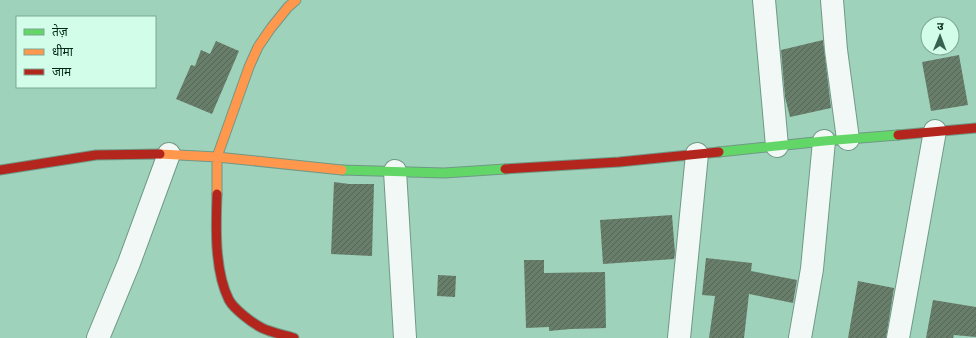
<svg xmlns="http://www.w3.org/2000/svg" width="976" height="338" viewBox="0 0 976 338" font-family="'Alegreya Sans','Noto Sans Devanagari',sans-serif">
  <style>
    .building { fill: url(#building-hatch) }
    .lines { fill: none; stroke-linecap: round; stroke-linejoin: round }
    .street-casing { stroke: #6f9987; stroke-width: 24 }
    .fast-casing { stroke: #6f9987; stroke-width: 11 }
    .slow-casing { stroke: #6f9987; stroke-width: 11 }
    .jam-casing { stroke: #6f9987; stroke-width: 11 }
    .street { stroke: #f1f8f5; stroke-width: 22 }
    .fast { stroke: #63d668; stroke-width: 9 }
    .slow { stroke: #ff974d; stroke-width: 9 }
    .jam { stroke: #b3261e; stroke-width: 9 }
  </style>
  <defs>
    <pattern id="building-hatch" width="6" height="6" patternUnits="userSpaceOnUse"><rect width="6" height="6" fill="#687e6b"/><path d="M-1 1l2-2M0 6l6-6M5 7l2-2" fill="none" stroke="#536757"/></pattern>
  </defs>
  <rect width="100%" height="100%" fill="#9fd2bb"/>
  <!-- building -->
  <path class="building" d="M 823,40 L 831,108 L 790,117 L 785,97 L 781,50 Z
    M 216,41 L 239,51 L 212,114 L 176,99 L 191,65 L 195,66 L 201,50 L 210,54 Z
    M 959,55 L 968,105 L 931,111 L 922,62 Z
    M 334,182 L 349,184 L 374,184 L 372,256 L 331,254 Z
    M 672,215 L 675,253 L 674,259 L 603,264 L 600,220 Z
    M 706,258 L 752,263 L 751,271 L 797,280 L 793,303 L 749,294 L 744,338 L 709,338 L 715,296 L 702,295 Z
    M 524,260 L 544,260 L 544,273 L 605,272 L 606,328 L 571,329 L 549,331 L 549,327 L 526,328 Z
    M 438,275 L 456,276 L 455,297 L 437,296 Z
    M 858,281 L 894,288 L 886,338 L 848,338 Z
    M 933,300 L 976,307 L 976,337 L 954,335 L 953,338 L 926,338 Z"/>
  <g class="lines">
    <!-- street casing -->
    <g class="street-casing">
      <path id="street" d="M 764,0 L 777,146
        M 832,0 L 836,50 L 848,139
        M 395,171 L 405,338
        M 98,338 L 129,263 L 169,154
        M 679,338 L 697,154
        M 800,338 L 812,269 L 824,141
        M 898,338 L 935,131"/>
    </g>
    <!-- fast casing -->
    <g class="fast-casing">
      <path id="fast" d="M 719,152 L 824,141 L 898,135
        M 342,170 L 444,173 L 505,169"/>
    </g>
    <!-- slow casing -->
    <g class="slow-casing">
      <path id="slow" d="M 160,154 L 217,157 L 342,170
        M 217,194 L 217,157 L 249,67 L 258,47 L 271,28 L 288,7 L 296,0"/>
    </g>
    <!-- jam casing -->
    <g class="jam-casing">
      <path id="jam" d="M 898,135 L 976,128
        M 505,169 L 619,162 L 719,152
        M 0,170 L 96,155 L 160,154
        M 217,194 C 216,226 214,270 229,300 C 234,309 252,323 262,328 C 270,332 284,335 294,338"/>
    </g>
    <!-- street -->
    <use href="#street" class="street"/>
    <!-- fast -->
    <use href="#fast" class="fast"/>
    <!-- slow -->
    <use href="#slow" class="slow"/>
    <!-- jam -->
    <use href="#jam" class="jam"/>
  </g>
  <!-- legend -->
  <rect x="16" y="16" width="140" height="72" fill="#d2fde8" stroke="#7ea794"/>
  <rect x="24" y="29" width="20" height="6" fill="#63d668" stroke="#7ea794"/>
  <text x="52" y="36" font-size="12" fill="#002617">तेज़</text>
  <rect x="24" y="49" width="20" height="6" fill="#ff974d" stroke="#7ea794"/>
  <text x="52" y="56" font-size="12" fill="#002617">धीमा</text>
  <rect x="24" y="69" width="20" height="6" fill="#b3261e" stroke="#7ea794"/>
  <text x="52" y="76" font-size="12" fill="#002617">जाम</text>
  <!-- north arrow -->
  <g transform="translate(940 36) rotate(1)"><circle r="19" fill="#d2fde8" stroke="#7ea794"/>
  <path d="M0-3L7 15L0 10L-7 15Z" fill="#386250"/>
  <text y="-6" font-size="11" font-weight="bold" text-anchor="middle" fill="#002617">उ</text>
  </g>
</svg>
